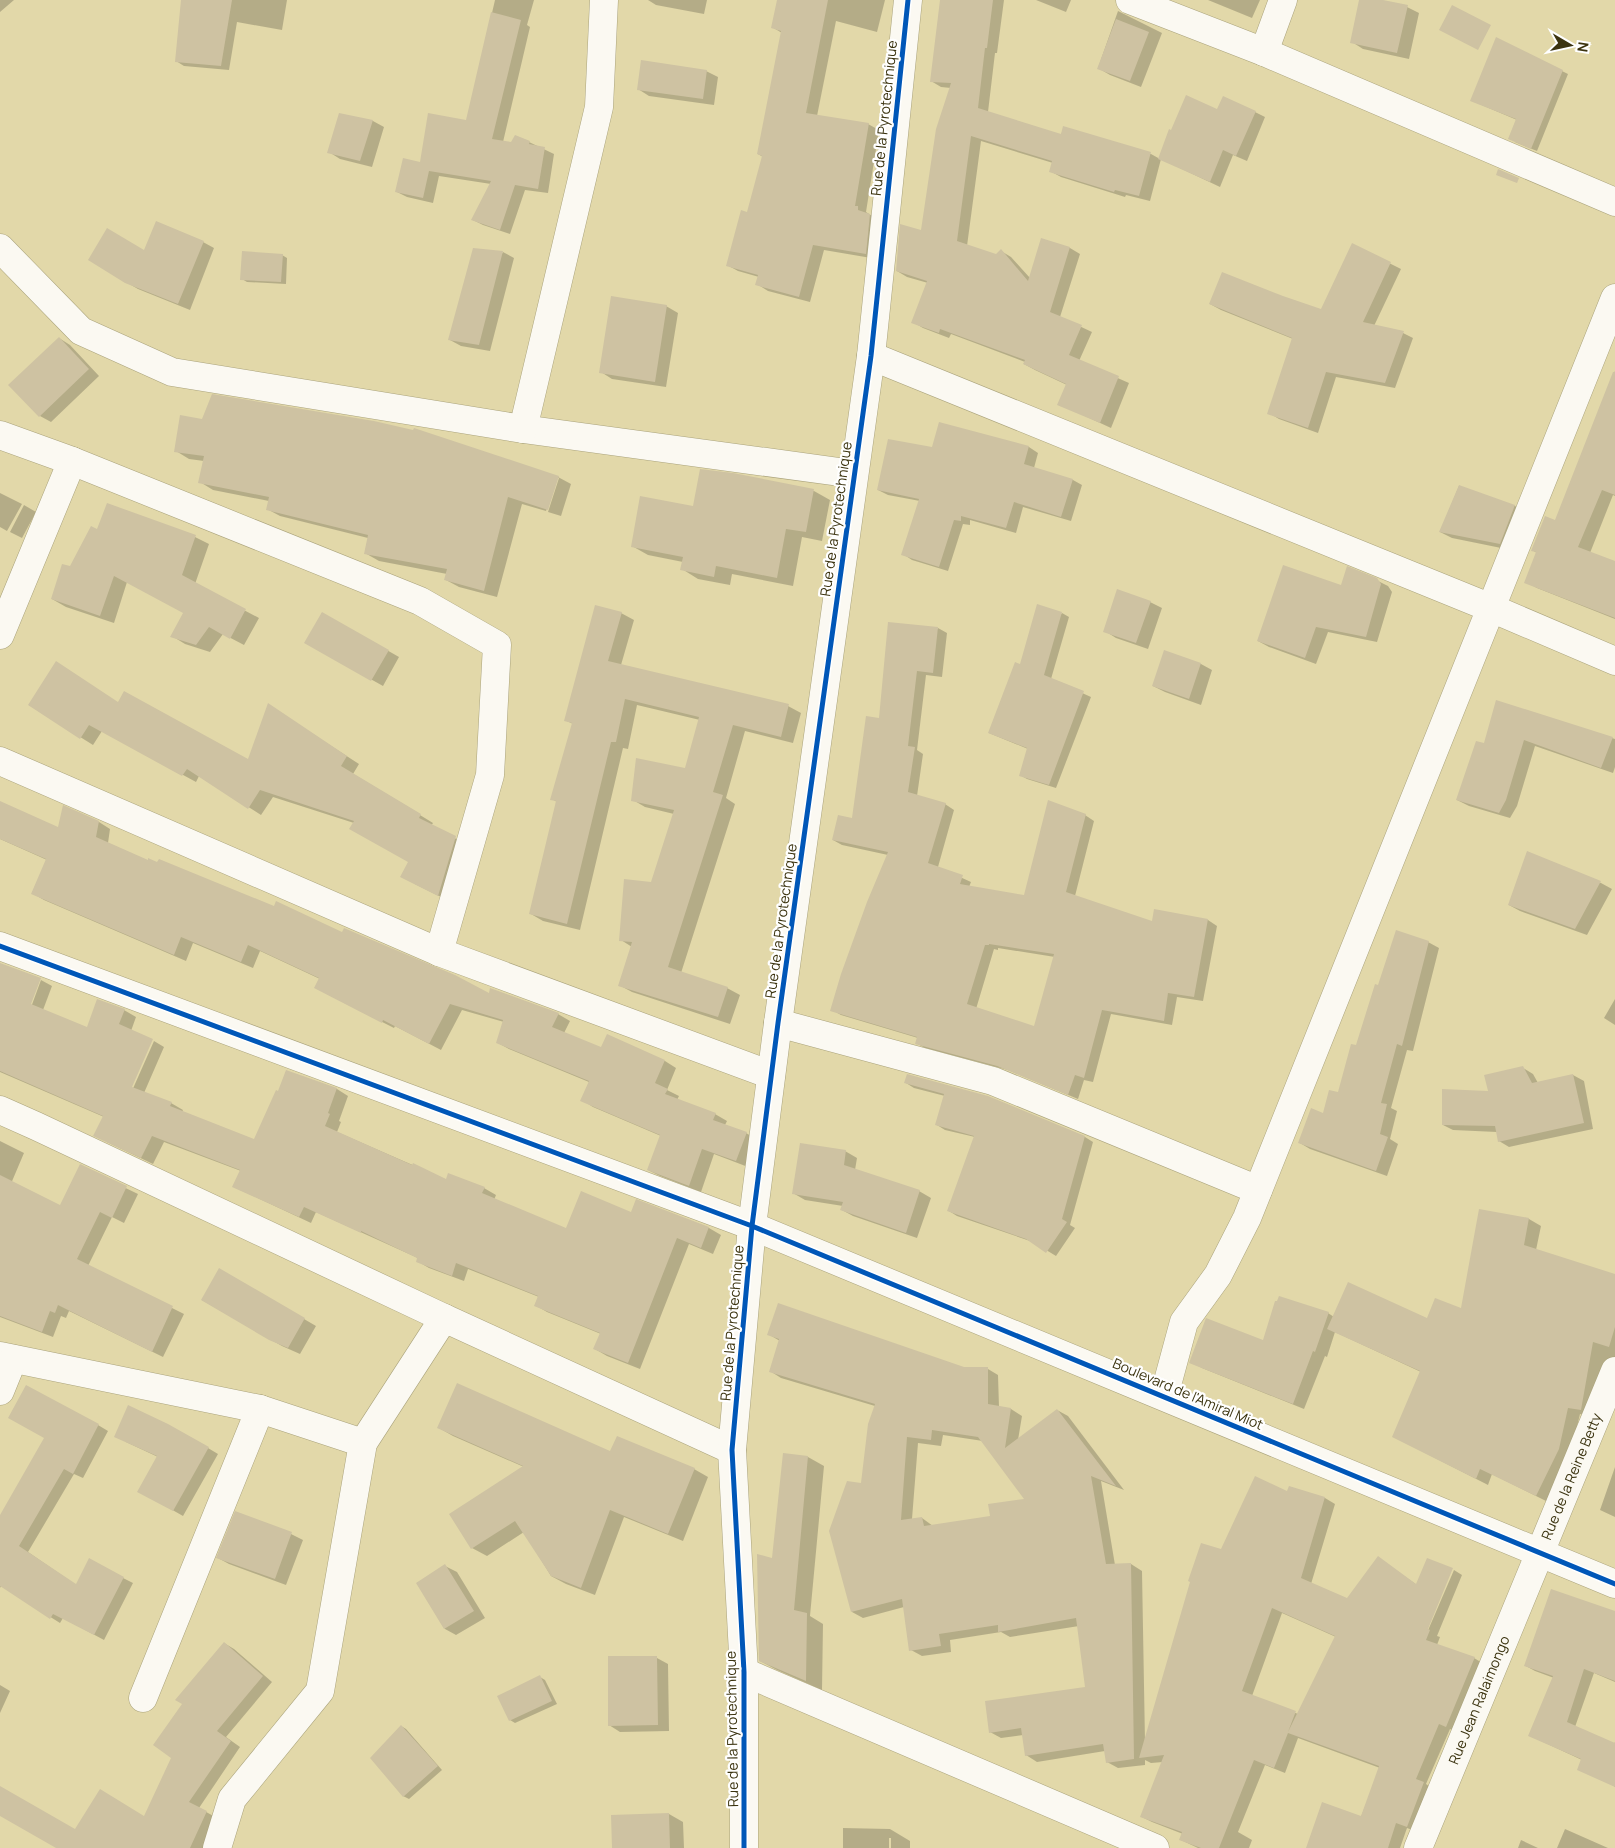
<svg xmlns="http://www.w3.org/2000/svg" width="1615" height="1848" viewBox="0 0 1615 1848" font-family="Manrope,sans-serif">
  <style>
    .shadow { fill: #0003; fill-rule: evenodd }
    .building { fill: #cec2a2; fill-rule: evenodd }
    .lines { fill: none; stroke-linecap: round; stroke-linejoin: round }
    .minor-casing { stroke: #aaa37c; stroke-width: 29 }
    .minor { stroke: #fbf9f2; stroke-width: 28 }
    .cycleway-casing { stroke: #fff; stroke-width: 8 }
    .cycleway { stroke: #0057b8; stroke-width: 5 }
    .labels { text-anchor: middle; stroke-width: 4.5; stroke-linejoin: round; paint-order: stroke }
    .street-label { font-size: 14px; fill: #3b330f; stroke: #fff }
  </style>
  <rect width="100%" height="100%" fill="#e2d8a9"/>
  <!-- shadow -->
  <path class="shadow" d="M 0,0 L 14,0 L 0,12 Z
    M 183,0 L 287,0 L 282,30 L 237,22 L 229,70 L 184,66 L 176,61 Z
    M 495,0 L 534,0 L 527,25 L 530,27 L 503,142 L 529,142 L 554,154 L 548,193 L 525,190 L 510,234 L 483,225 L 473,220 L 491,184 L 439,176 L 433,203 L 407,197 L 397,192 L 421,164 L 467,121 Z
    M 648,0 L 707,0 L 704,14 L 656,5 Z
    M 778,0 L 885,0 L 877,32 L 836,21 L 817,116 L 868,124 L 879,130 L 866,212 L 880,221 L 877,259 L 824,250 L 810,302 L 768,291 L 757,284 L 759,277 L 738,271 L 727,265 L 748,213 L 763,157 L 758,154 L 782,33 L 772,27 Z
    M 941,0 L 1004,0 L 997,53 L 995,53 L 988,112 L 1061,135 L 1064,127 L 1151,154 L 1160,159 L 1171,131 L 1218,111 L 1255,112 L 1265,117 L 1247,161 L 1233,155 L 1220,187 L 1161,159 L 1150,201 L 1126,195 L 1125,197 L 1061,177 L 1050,171 L 1053,163 L 981,141 L 967,246 L 996,255 L 1001,251 L 1011,257 L 1030,278 L 1042,239 L 1070,248 L 1080,254 L 1060,317 L 1092,332 L 1079,361 L 1129,383 L 1111,428 L 1059,404 L 1067,385 L 1035,370 L 1024,364 L 1025,362 L 951,334 L 949,338 L 923,328 L 913,322 L 928,283 L 907,277 L 897,271 L 922,232 L 951,88 L 941,87 L 931,81 Z
    M 1036,0 L 1071,0 L 1066,12 Z
    M 1208,0 L 1260,0 L 1252,18 Z
    M 1360,0 L 1377,0 L 1407,7 L 1419,13 L 1409,59 L 1363,49 L 1352,42 Z
    M 1118,11 L 1162,33 L 1141,87 L 1110,75 L 1098,68 Z
    M 1497,39 L 1568,74 L 1537,151 L 1515,142 L 1517,120 L 1477,103 Z
    M 706,71 L 718,77 L 714,105 L 649,96 L 638,89 Z
    M 340,115 L 373,121 L 384,127 L 372,167 L 340,159 L 329,152 Z
    M 203,242 L 214,248 L 190,310 L 138,289 L 126,282 L 145,252 Z
    M 1353,245 L 1401,269 L 1374,326 L 1403,333 L 1413,338 L 1395,388 L 1336,377 L 1318,433 L 1279,419 L 1269,413 L 1293,339 L 1221,310 L 1210,304 L 1283,298 L 1322,310 Z
    M 503,252 L 514,258 L 490,351 L 461,346 L 450,340 Z
    M 282,255 L 287,258 L 286,284 L 247,282 L 242,279 Z
    M 666,306 L 678,313 L 666,387 L 612,379 L 601,372 Z
    M 59,338 L 70,345 L 99,376 L 51,422 L 40,416 Z
    M 1615,371 L 1615,496 L 1613,495 L 1590,553 L 1615,563 L 1615,619 L 1537,588 L 1526,582 L 1537,553 L 1532,550 L 1556,521 Z
    M 1029,447 L 1038,453 L 1034,468 L 1073,480 L 1082,485 L 1071,521 L 1023,507 L 1016,533 L 970,520 L 970,525 L 963,524 L 948,571 L 912,560 L 903,554 L 920,501 L 888,495 L 878,490 L 933,449 Z
    M 176,451 L 558,477 L 571,484 L 561,516 L 548,512 L 559,478 L 557,478 L 546,511 L 522,504 L 497,597 L 459,587 L 446,580 L 447,574 L 379,561 L 365,553 L 368,538 L 280,516 L 267,509 L 269,501 L 213,490 L 200,482 L 204,461 L 189,459 Z
    M 733,475 L 814,491 L 830,500 L 822,541 L 802,537 L 793,586 L 732,574 L 730,585 L 698,579 L 682,569 L 683,562 L 648,555 L 632,546 L 694,507 Z
    M 1459,486 L 1515,506 L 1526,513 L 1511,550 L 1452,538 L 1440,532 Z
    M 0,493 L 22,504 L 7,531 L 0,527 Z
    M 24,505 L 36,512 L 22,538 L 10,532 Z
    M 195,537 L 209,544 L 195,584 L 259,618 L 244,645 L 223,634 L 210,652 L 185,644 L 172,636 L 185,613 L 127,582 L 114,623 L 66,607 L 52,599 L 70,568 Z
    M 1376,580 L 1388,586 L 1392,592 L 1377,642 L 1328,632 L 1316,664 L 1269,647 L 1258,641 L 1342,587 Z
    M 1150,602 L 1162,608 L 1148,649 L 1116,638 L 1105,631 Z
    M 322,613 L 399,657 L 383,686 L 306,643 Z
    M 621,613 L 634,620 L 621,665 L 788,706 L 801,713 L 793,743 L 745,731 L 726,798 L 735,804 L 681,973 L 727,988 L 740,995 L 730,1024 L 632,992 L 619,985 L 632,947 L 621,940 L 652,884 L 674,814 L 645,807 L 633,800 L 686,770 L 700,720 L 637,705 L 628,749 L 623,748 L 580,930 L 543,921 L 531,914 L 557,802 L 552,799 L 573,724 L 565,720 Z
    M 1062,613 L 1069,617 L 1051,679 L 1091,697 L 1056,788 L 1027,779 L 1020,775 L 1028,749 L 989,733 L 1021,665 Z
    M 938,628 L 947,633 L 942,677 L 926,675 L 917,750 L 923,754 L 917,796 L 945,804 L 954,810 L 938,867 L 971,882 L 969,887 L 1025,896 L 1085,815 L 1094,821 L 1075,896 L 1153,923 L 1208,920 L 1217,926 L 1203,1001 L 1177,997 L 1172,1025 L 1111,1014 L 1093,1082 L 1084,1080 L 1078,1099 L 1008,1070 L 925,1048 L 916,1043 L 918,1038 L 841,1015 L 832,1010 L 888,855 L 842,845 L 833,840 L 853,820 L 880,720 ZM 998,948 L 1055,957 L 1035,1028 L 976,1009 L 994,949 L 998,950 Z
    M 1165,652 L 1201,664 L 1212,670 L 1201,705 L 1165,692 L 1153,686 Z
    M 1497,702 L 1615,739 L 1615,767 L 1613,773 L 1535,746 L 1517,806 L 1510,818 L 1469,806 L 1457,800 L 1485,745 Z
    M 119,703 L 249,760 L 280,713 L 359,764 L 353,774 L 433,823 L 431,826 L 468,845 L 451,902 L 415,884 L 409,862 L 354,823 L 273,797 L 261,815 L 199,776 L 196,782 L 102,731 L 93,745 L 29,705 Z
    M 0,802 L 59,829 L 99,822 L 110,829 L 108,843 L 148,861 L 342,933 L 489,995 L 558,1014 L 570,1021 L 564,1033 L 602,1049 L 665,1061 L 676,1068 L 667,1090 L 679,1096 L 677,1100 L 715,1114 L 727,1121 L 725,1125 L 746,1133 L 758,1140 L 748,1167 L 714,1154 L 701,1192 L 660,1176 L 648,1170 L 661,1136 L 593,1107 L 582,1100 L 589,1082 L 509,1049 L 498,1043 L 504,1022 L 462,1010 L 441,1050 L 395,1026 L 394,1028 L 327,994 L 320,979 L 260,951 L 253,968 L 193,943 L 186,961 L 44,900 L 32,893 L 47,860 L 0,839 Z
    M 1527,853 L 1601,883 L 1612,889 L 1587,935 L 1520,911 L 1509,905 Z
    M 1428,942 L 1439,948 L 1413,1051 L 1407,1050 L 1391,1108 L 1397,1111 L 1390,1139 L 1398,1144 L 1387,1176 L 1310,1149 L 1300,1143 L 1324,1115 L 1339,1093 L 1379,986 Z
    M 0,964 L 28,1009 L 30,1010 L 41,980 L 52,986 L 43,1010 L 87,1028 L 124,1010 L 136,1017 L 131,1031 L 129,1092 L 131,1093 L 154,1041 L 164,1047 L 144,1093 L 171,1103 L 183,1110 L 182,1112 L 254,1141 L 279,1093 L 286,1072 L 337,1089 L 348,1096 L 339,1121 L 341,1122 L 337,1132 L 447,1180 L 484,1188 L 496,1195 L 494,1200 L 566,1229 L 632,1214 L 636,1201 L 709,1228 L 721,1235 L 713,1254 L 689,1244 L 640,1369 L 607,1356 L 595,1349 L 601,1334 L 547,1312 L 535,1305 L 539,1297 L 468,1269 L 464,1281 L 429,1268 L 417,1261 L 418,1258 L 316,1212 L 311,1223 L 234,1187 L 241,1171 L 164,1142 L 153,1164 L 107,1142 L 104,1117 L 0,1072 Z
    M 1615,999 L 1615,1025 L 1604,1018 Z
    M 1523,1068 L 1533,1074 L 1538,1083 L 1573,1075 L 1584,1081 L 1593,1129 L 1509,1147 L 1499,1141 L 1497,1132 L 1453,1130 L 1443,1125 Z
    M 908,1075 L 1085,1137 L 1093,1142 L 1070,1225 L 1075,1228 L 1056,1256 L 1033,1242 L 957,1216 L 949,1211 L 975,1137 L 945,1130 L 937,1125 L 945,1096 L 914,1088 L 906,1083 Z
    M 0,1141 L 24,1153 L 10,1186 L 0,1182 Z
    M 845,1151 L 857,1158 L 855,1170 L 919,1191 L 931,1198 L 917,1238 L 853,1216 L 842,1210 L 843,1206 L 805,1200 L 793,1193 Z
    M 80,1166 L 138,1194 L 124,1223 L 112,1217 L 88,1266 L 184,1314 L 163,1357 L 69,1311 L 66,1318 L 61,1316 L 53,1337 L 0,1317 L 0,1233 L 60,1207 Z
    M 1480,1211 L 1529,1219 L 1541,1226 L 1536,1250 L 1615,1275 L 1615,1368 L 1594,1416 L 1580,1414 L 1570,1456 L 1548,1502 L 1492,1474 L 1488,1485 L 1406,1443 L 1421,1372 L 1335,1332 L 1327,1357 L 1325,1356 L 1304,1409 L 1202,1368 L 1191,1362 L 1263,1342 L 1328,1313 L 1334,1317 L 1428,1319 L 1462,1310 Z
    M 220,1270 L 316,1326 L 300,1354 L 282,1346 L 202,1300 Z
    M 768,1334 L 964,1368 L 988,1369 L 998,1375 L 999,1407 L 1011,1409 L 1022,1416 L 1018,1440 L 1057,1410 L 1068,1416 L 1124,1490 L 1101,1481 L 1115,1565 L 1131,1564 L 1142,1571 L 1145,1742 L 1221,1551 L 1288,1492 L 1290,1487 L 1325,1498 L 1335,1504 L 1311,1584 L 1347,1600 L 1378,1558 L 1417,1585 L 1424,1634 L 1426,1635 L 1454,1570 L 1462,1575 L 1437,1636 L 1440,1637 L 1437,1645 L 1474,1658 L 1484,1664 L 1457,1732 L 1450,1729 L 1426,1784 L 1433,1789 L 1417,1832 L 1407,1828 L 1400,1848 L 1307,1848 L 1361,1817 L 1380,1768 L 1298,1738 L 1285,1773 L 1265,1765 L 1238,1832 L 1252,1840 L 1249,1848 L 1198,1848 L 1181,1840 L 1183,1834 L 1152,1822 L 1142,1817 L 1163,1762 L 1151,1763 L 1145,1760 L 1145,1765 L 1118,1768 L 1107,1762 L 1105,1751 L 1037,1762 L 1026,1755 L 1023,1735 L 1001,1738 L 990,1732 L 1087,1688 L 1079,1626 L 1010,1637 L 1001,1632 L 950,1640 L 951,1652 L 922,1656 L 911,1650 L 904,1607 L 863,1618 L 852,1612 L 862,1484 L 875,1406 L 781,1378 L 770,1371 L 780,1341 ZM 943,1435 L 983,1441 L 1026,1500 L 991,1517 L 933,1526 L 922,1518 L 912,1519 L 918,1443 L 941,1446 ZM 1282,1613 L 1336,1637 L 1298,1714 L 1252,1696 Z
    M 98,1425 L 108,1431 L 83,1478 L 74,1474 L 28,1552 L 76,1585 L 123,1578 L 133,1583 L 104,1640 L 63,1618 L 60,1623 L 1,1586 L 0,1588 L 0,1517 Z
    M 439,1428 L 611,1453 L 694,1469 L 708,1477 L 683,1541 L 624,1517 L 595,1595 L 566,1584 L 551,1576 L 524,1532 L 487,1556 L 472,1548 L 524,1467 L 453,1436 Z
    M 126,1442 L 208,1448 L 218,1454 L 183,1516 L 139,1491 L 158,1457 Z
    M 784,1455 L 808,1457 L 824,1466 L 810,1616 L 823,1624 L 822,1690 L 777,1670 L 760,1661 L 773,1560 Z
    M 1615,1467 L 1615,1517 L 1600,1510 Z
    M 291,1534 L 303,1540 L 286,1585 L 229,1564 L 218,1558 Z
    M 445,1566 L 457,1572 L 485,1618 L 456,1635 L 445,1629 L 417,1583 Z
    M 1615,1612 L 1615,1682 L 1594,1673 L 1575,1727 L 1614,1744 L 1615,1742 L 1615,1787 L 1582,1760 L 1539,1740 L 1554,1678 L 1535,1671 L 1526,1666 Z
    M 224,1643 L 234,1649 L 272,1682 L 226,1737 L 240,1747 L 199,1808 L 217,1818 L 203,1848 L 58,1848 L 0,1814 L 0,1787 L 75,1831 L 145,1817 Z
    M 609,1658 L 657,1658 L 668,1664 L 669,1731 L 620,1732 L 609,1725 Z
    M 540,1677 L 545,1680 L 557,1704 L 515,1723 L 510,1720 Z
    M 0,1685 L 10,1691 L 0,1713 Z
    M 401,1726 L 406,1729 L 442,1770 L 409,1799 L 403,1796 Z
    M 669,1814 L 683,1822 L 684,1848 L 613,1848 Z
    M 843,1828 L 890,1829 L 910,1841 L 910,1848 L 891,1848 L 891,1838 L 889,1838 L 889,1848 L 843,1848 Z
    M 1565,1829 L 1608,1848 L 1557,1848 Z
    M 1521,1840 L 1538,1848 L 1518,1848 Z"/>
  <!-- building -->
  <path class="building" d="M 181,0 L 232,0 L 221,66 L 175,62 Z
    M 777,0 L 828,0 L 806,113 L 869,123 L 855,206 L 858,206 L 858,210 L 870,214 L 866,254 L 813,245 L 799,297 L 755,285 L 758,275 L 726,266 L 741,210 L 747,212 L 762,156 L 757,154 L 781,31 L 771,28 Z
    M 940,0 L 993,0 L 987,48 L 985,48 L 978,108 L 1061,134 L 1063,126 L 1151,152 L 1139,196 L 1115,190 L 1114,192 L 1049,172 L 1052,161 L 971,136 L 957,241 L 996,254 L 1001,249 L 1028,281 L 1041,238 L 1070,247 L 1050,312 L 1082,325 L 1069,355 L 1119,376 L 1100,423 L 1057,405 L 1066,384 L 1023,364 L 1025,360 L 940,329 L 939,333 L 911,323 L 927,281 L 896,271 L 900,224 L 921,230 L 936,129 L 951,83 L 930,82 Z
    M 1359,0 L 1383,0 L 1408,5 L 1397,53 L 1350,43 Z
    M 1452,5 L 1491,25 L 1478,50 L 1439,30 Z
    M 491,12 L 521,20 L 492,139 L 511,142 L 515,135 L 530,141 L 529,144 L 545,147 L 538,189 L 515,185 L 500,230 L 471,220 L 491,181 L 429,171 L 423,198 L 395,192 L 403,158 L 420,162 L 428,113 L 466,120 Z
    M 1116,19 L 1149,32 L 1130,81 L 1097,69 Z
    M 1496,37 L 1563,70 L 1531,149 L 1508,139 L 1516,119 L 1470,101 Z
    M 641,60 L 707,70 L 703,99 L 637,90 Z
    M 1186,95 L 1217,109 L 1223,96 L 1256,111 L 1236,156 L 1223,150 L 1210,182 L 1158,159 L 1169,129 L 1171,130 Z
    M 339,113 L 373,120 L 360,161 L 327,153 Z
    M 1498,169 L 1519,178 L 1517,183 L 1496,175 Z
    M 156,221 L 204,241 L 178,304 L 125,283 L 88,260 L 107,228 L 144,250 Z
    M 1352,243 L 1391,262 L 1363,322 L 1404,331 L 1385,383 L 1326,372 L 1308,428 L 1267,414 L 1292,338 L 1209,304 L 1222,272 L 1283,296 L 1321,309 Z
    M 473,248 L 503,251 L 479,345 L 448,340 Z
    M 242,251 L 283,254 L 281,282 L 240,280 Z
    M 611,296 L 667,305 L 655,382 L 599,373 Z
    M 59,337 L 89,369 L 39,417 L 8,385 Z
    M 1613,372 L 1615,372 L 1615,495 L 1602,490 L 1578,547 L 1615,561 L 1615,618 L 1524,583 L 1536,552 L 1531,551 L 1545,516 L 1555,520 Z
    M 212,394 L 374,421 L 413,430 L 414,428 L 559,476 L 548,510 L 508,497 L 484,591 L 444,580 L 447,569 L 364,554 L 368,535 L 266,510 L 269,497 L 198,483 L 204,456 L 174,452 L 180,415 L 202,419 Z
    M 939,422 L 1029,446 L 1024,464 L 1073,479 L 1061,517 L 1014,502 L 1006,528 L 961,516 L 961,521 L 954,520 L 939,567 L 901,555 L 919,499 L 877,490 L 888,439 L 932,447 Z
    M 700,469 L 733,473 L 814,489 L 806,532 L 786,529 L 777,578 L 716,566 L 714,577 L 680,570 L 683,557 L 631,547 L 640,496 L 693,506 Z
    M 1459,485 L 1515,505 L 1500,544 L 1439,532 Z
    M 107,503 L 196,535 L 182,575 L 246,609 L 230,639 L 209,627 L 196,645 L 170,637 L 183,613 L 114,576 L 100,616 L 51,599 L 62,564 L 70,566 L 91,526 L 97,529 Z
    M 1283,565 L 1341,585 L 1347,566 L 1377,578 L 1381,584 L 1366,637 L 1316,627 L 1305,658 L 1257,641 Z
    M 1117,589 L 1151,601 L 1136,643 L 1103,632 Z
    M 1037,604 L 1062,612 L 1044,675 L 1084,691 L 1049,785 L 1019,776 L 1027,748 L 988,733 L 1015,662 L 1020,664 Z
    M 595,605 L 622,612 L 608,661 L 789,704 L 781,737 L 733,725 L 713,792 L 723,795 L 668,967 L 728,987 L 718,1017 L 618,986 L 632,942 L 619,941 L 624,879 L 651,882 L 674,810 L 631,801 L 636,758 L 685,768 L 699,717 L 625,699 L 616,742 L 611,742 L 567,924 L 529,914 L 556,801 L 550,800 L 572,723 L 564,721 Z
    M 322,612 L 389,650 L 371,681 L 304,643 Z
    M 888,622 L 938,627 L 933,673 L 917,671 L 908,746 L 915,747 L 908,792 L 946,803 L 928,863 L 963,875 L 960,884 L 1024,895 L 1048,800 L 1086,814 L 1066,892 L 1152,921 L 1154,909 L 1208,919 L 1194,997 L 1168,993 L 1164,1021 L 1102,1010 L 1084,1078 L 1075,1075 L 1068,1095 L 997,1066 L 915,1044 L 917,1037 L 830,1011 L 841,974 L 867,902 L 888,852 L 832,840 L 838,815 L 852,818 L 866,716 L 879,718 ZM 989,944 L 1054,954 L 1034,1026 L 967,1004 L 985,945 L 989,945 Z
    M 1164,650 L 1201,663 L 1189,699 L 1152,686 Z
    M 56,661 L 118,702 L 124,691 L 248,759 L 268,703 L 347,756 L 341,766 L 421,814 L 419,818 L 456,836 L 438,896 L 400,877 L 408,862 L 349,829 L 354,821 L 260,790 L 248,809 L 187,769 L 182,776 L 89,725 L 80,739 L 28,705 Z
    M 1496,700 L 1613,737 L 1601,768 L 1524,740 L 1506,800 L 1499,813 L 1456,800 L 1476,741 L 1484,743 Z
    M 0,801 L 58,827 L 63,805 L 99,821 L 96,837 L 148,860 L 148,858 L 157,862 L 159,859 L 274,906 L 276,901 L 342,932 L 344,928 L 455,975 L 489,993 L 490,988 L 559,1013 L 552,1027 L 601,1047 L 607,1034 L 665,1060 L 655,1083 L 668,1089 L 665,1094 L 716,1113 L 713,1120 L 747,1132 L 736,1161 L 702,1149 L 689,1186 L 647,1170 L 660,1135 L 580,1101 L 589,1081 L 496,1043 L 503,1020 L 450,1004 L 429,1044 L 383,1020 L 382,1023 L 314,988 L 319,978 L 248,945 L 241,962 L 181,937 L 174,955 L 31,894 L 46,859 L 0,839 Z
    M 1527,851 L 1601,881 L 1575,929 L 1508,905 Z
    M 1396,930 L 1429,941 L 1402,1046 L 1397,1044 L 1381,1103 L 1387,1104 L 1380,1134 L 1388,1137 L 1376,1171 L 1298,1143 L 1311,1108 L 1323,1113 L 1329,1090 L 1338,1092 L 1351,1044 L 1356,1045 L 1375,984 L 1378,985 Z
    M 0,963 L 41,978 L 31,1004 L 87,1027 L 97,999 L 125,1009 L 119,1024 L 153,1039 L 132,1087 L 172,1102 L 170,1106 L 254,1139 L 276,1090 L 278,1091 L 286,1070 L 337,1088 L 328,1113 L 330,1114 L 325,1126 L 412,1165 L 413,1163 L 446,1179 L 448,1173 L 485,1187 L 482,1193 L 566,1228 L 581,1191 L 631,1212 L 636,1199 L 709,1227 L 701,1248 L 677,1238 L 628,1363 L 593,1349 L 600,1333 L 534,1306 L 538,1296 L 456,1263 L 452,1276 L 416,1262 L 417,1258 L 361,1231 L 361,1233 L 304,1207 L 299,1217 L 232,1187 L 240,1170 L 152,1136 L 141,1158 L 93,1136 L 103,1116 L 0,1071 Z
    M 1523,1066 L 1532,1083 L 1573,1074 L 1584,1123 L 1498,1142 L 1495,1126 L 1442,1125 L 1442,1089 L 1488,1091 L 1484,1075 Z
    M 907,1074 L 988,1096 L 1085,1136 L 1062,1219 L 1067,1222 L 1046,1253 L 1026,1239 L 947,1211 L 974,1136 L 935,1125 L 944,1094 L 904,1083 Z
    M 800,1143 L 846,1150 L 844,1165 L 920,1190 L 906,1233 L 840,1210 L 843,1202 L 792,1194 Z
    M 80,1164 L 127,1186 L 112,1218 L 100,1212 L 77,1259 L 173,1306 L 152,1352 L 58,1305 L 55,1313 L 50,1311 L 42,1332 L 0,1316 L 0,1175 L 60,1205 Z
    M 1479,1209 L 1529,1218 L 1524,1245 L 1615,1274 L 1615,1327 L 1609,1347 L 1593,1342 L 1581,1410 L 1568,1408 L 1559,1449 L 1536,1496 L 1480,1469 L 1476,1479 L 1392,1437 L 1420,1371 L 1327,1329 L 1348,1282 L 1427,1318 L 1435,1298 L 1461,1308 Z
    M 219,1268 L 305,1318 L 288,1348 L 269,1340 L 201,1300 Z
    M 1279,1296 L 1329,1312 L 1315,1352 L 1313,1351 L 1293,1404 L 1189,1363 L 1206,1318 L 1263,1340 L 1275,1301 L 1277,1301 Z
    M 778,1303 L 964,1367 L 988,1367 L 988,1404 L 1011,1408 L 1005,1448 L 1057,1409 L 1116,1486 L 1091,1476 L 1106,1564 L 1131,1563 L 1134,1759 L 1106,1763 L 1103,1744 L 1025,1756 L 1021,1728 L 989,1733 L 985,1701 L 1085,1687 L 1076,1618 L 998,1632 L 998,1625 L 939,1634 L 941,1646 L 909,1651 L 902,1599 L 851,1612 L 829,1531 L 847,1481 L 861,1483 L 868,1424 L 875,1404 L 769,1372 L 779,1339 L 767,1335 ZM 932,1430 L 978,1437 L 1024,1499 L 988,1504 L 990,1516 L 924,1526 L 922,1517 L 901,1520 L 907,1437 L 931,1440 Z
    M 457,1383 L 610,1451 L 617,1436 L 695,1468 L 668,1534 L 610,1510 L 581,1588 L 551,1576 L 515,1521 L 471,1549 L 449,1514 L 523,1466 L 437,1428 Z
    M 26,1385 L 99,1424 L 73,1474 L 64,1469 L 19,1546 L 76,1584 L 89,1558 L 124,1577 L 94,1635 L 53,1614 L 50,1619 L 0,1586 L 0,1515 L 44,1438 L 8,1418 Z
    M 128,1405 L 168,1424 L 209,1447 L 173,1511 L 137,1492 L 157,1456 L 114,1437 Z
    M 783,1453 L 808,1456 L 794,1610 L 807,1613 L 806,1681 L 759,1661 L 757,1554 L 772,1558 Z
    M 1255,1476 L 1287,1491 L 1289,1486 L 1325,1497 L 1301,1578 L 1347,1598 L 1378,1556 L 1416,1584 L 1427,1558 L 1453,1568 L 1428,1629 L 1430,1630 L 1426,1640 L 1475,1657 L 1446,1727 L 1439,1724 L 1416,1779 L 1424,1782 L 1407,1827 L 1396,1823 L 1388,1848 L 1306,1848 L 1322,1802 L 1361,1816 L 1379,1766 L 1288,1733 L 1274,1768 L 1254,1760 L 1219,1848 L 1201,1848 L 1179,1840 L 1182,1832 L 1140,1817 L 1164,1755 L 1139,1758 L 1190,1582 L 1188,1581 L 1201,1543 L 1221,1549 ZM 1272,1608 L 1335,1636 L 1288,1732 L 1296,1711 L 1242,1691 Z
    M 235,1511 L 292,1532 L 275,1579 L 216,1558 Z
    M 445,1564 L 474,1611 L 444,1629 L 416,1583 Z
    M 1551,1589 L 1615,1611 L 1615,1681 L 1584,1669 L 1567,1722 L 1615,1743 L 1615,1787 L 1577,1770 L 1581,1759 L 1528,1736 L 1553,1676 L 1524,1666 Z
    M 224,1642 L 263,1676 L 217,1731 L 231,1741 L 189,1802 L 207,1811 L 190,1848 L 56,1848 L 0,1816 L 0,1786 L 75,1829 L 100,1789 L 144,1816 L 171,1758 L 153,1745 L 182,1704 L 175,1700 Z
    M 608,1656 L 657,1656 L 658,1725 L 608,1726 Z
    M 540,1675 L 552,1701 L 509,1721 L 497,1696 Z
    M 401,1725 L 438,1766 L 403,1797 L 370,1758 Z
    M 669,1813 L 670,1848 L 612,1848 L 611,1815 Z"/>
  <g class="lines">
    <!-- minor casing -->
    <g class="minor-casing">
      <g id="minor">
        <path d="M 1130,0 L 1264,52 L 1615,202"/>
        <path d="M 1264,52 L 1283,0"/>
        <path d="M 0,248 L 81,331 L 172,372 L 523,429 L 854,474"/>
        <path d="M 871,356 L 1491,608 L 1615,661"/>
        <path d="M 523,429 L 599,107 L 604,0"/>
        <path d="M 0,435 L 72,461 L 420,601 L 497,645 L 490,775 L 439,952"/>
        <path d="M 0,635 L 72,461"/>
        <path d="M 0,761 L 439,952 L 771,1075"/>
        <path d="M 0,946 L 752,1226 L 1615,1584"/>
        <path d="M 778,1023 L 993,1081 L 1258,1190"/>
        <path d="M 0,1110 L 36,1126 L 444,1318"/>
        <path d="M 0,1356 L 260,1409 L 363,1443"/>
        <path d="M 0,1391 L 13,1359"/>
        <path d="M 1164,1396 L 1184,1322 L 1218,1275 L 1247,1218 L 1615,298"/>
        <path d="M 744,1672 L 1155,1848"/>
        <path d="M 143,1698 L 260,1409"/>
        <path d="M 217,1848 L 232,1799 L 320,1691 L 363,1443 L 444,1318 L 732,1450"/>
        <path d="M 744,1848 L 744,1672 L 732,1450 L 752,1226 L 778,1023 L 871,356 L 908,0"/>
        <path id="s1" d="M 1418,1848 L 1615,1371"/>
      </g>
    </g>
    <!-- minor -->
    <use href="#minor" class="minor"/>
    <!-- cycleway casing -->
    <g class="cycleway-casing">
      <path id="cycleway" d="M 0,946 L 752,1226 L 1615,1584
        M 744,1848 L 744,1672 L 732,1450 L 752,1226 L 778,1023 L 871,356 L 908,0"/>
    </g>
    <!-- cycleway -->
    <use href="#cycleway" class="cycleway"/>
  </g>
  <g class="labels">
    <!-- street labels -->
    <g class="street-label">
      <text transform="translate(884 118) rotate(-84)" y="5">Rue de la Pyrotechnique</text>
      <text transform="translate(836 519) rotate(-82)" y="5">Rue de la Pyrotechnique</text>
      <text transform="translate(781 921) rotate(-82)" y="5">Rue de la Pyrotechnique</text>
      <text transform="translate(732 1323) rotate(-85)" y="5">Rue de la Pyrotechnique</text>
      <text transform="translate(1188 1394) rotate(23)" y="5">Boulevard de l'Amiral Miot</text>
      <text dy="5" stroke="none"><textPath href="#s1" startOffset="402">Rue de la Reine Betty</textPath></text>
      <text dy="5" stroke="none"><textPath href="#s1" startOffset="160">Rue Jean Ralaimongo</textPath></text>
      <text transform="translate(732 1729) rotate(-91)" y="5">Rue de la Pyrotechnique</text>
    </g>
  </g>
  <!-- north arrow -->
  <g transform="translate(1570 45) rotate(99)" stroke="#ffffff" stroke-width="4" paint-order="stroke">
  <path d="M0-4L9 19L0 12L-9 19Z" fill="#3b330f"/>
  <text y="-8" font-size="14" font-weight="bold" text-anchor="middle" fill="#3b330f">N</text>
  </g>
</svg>
